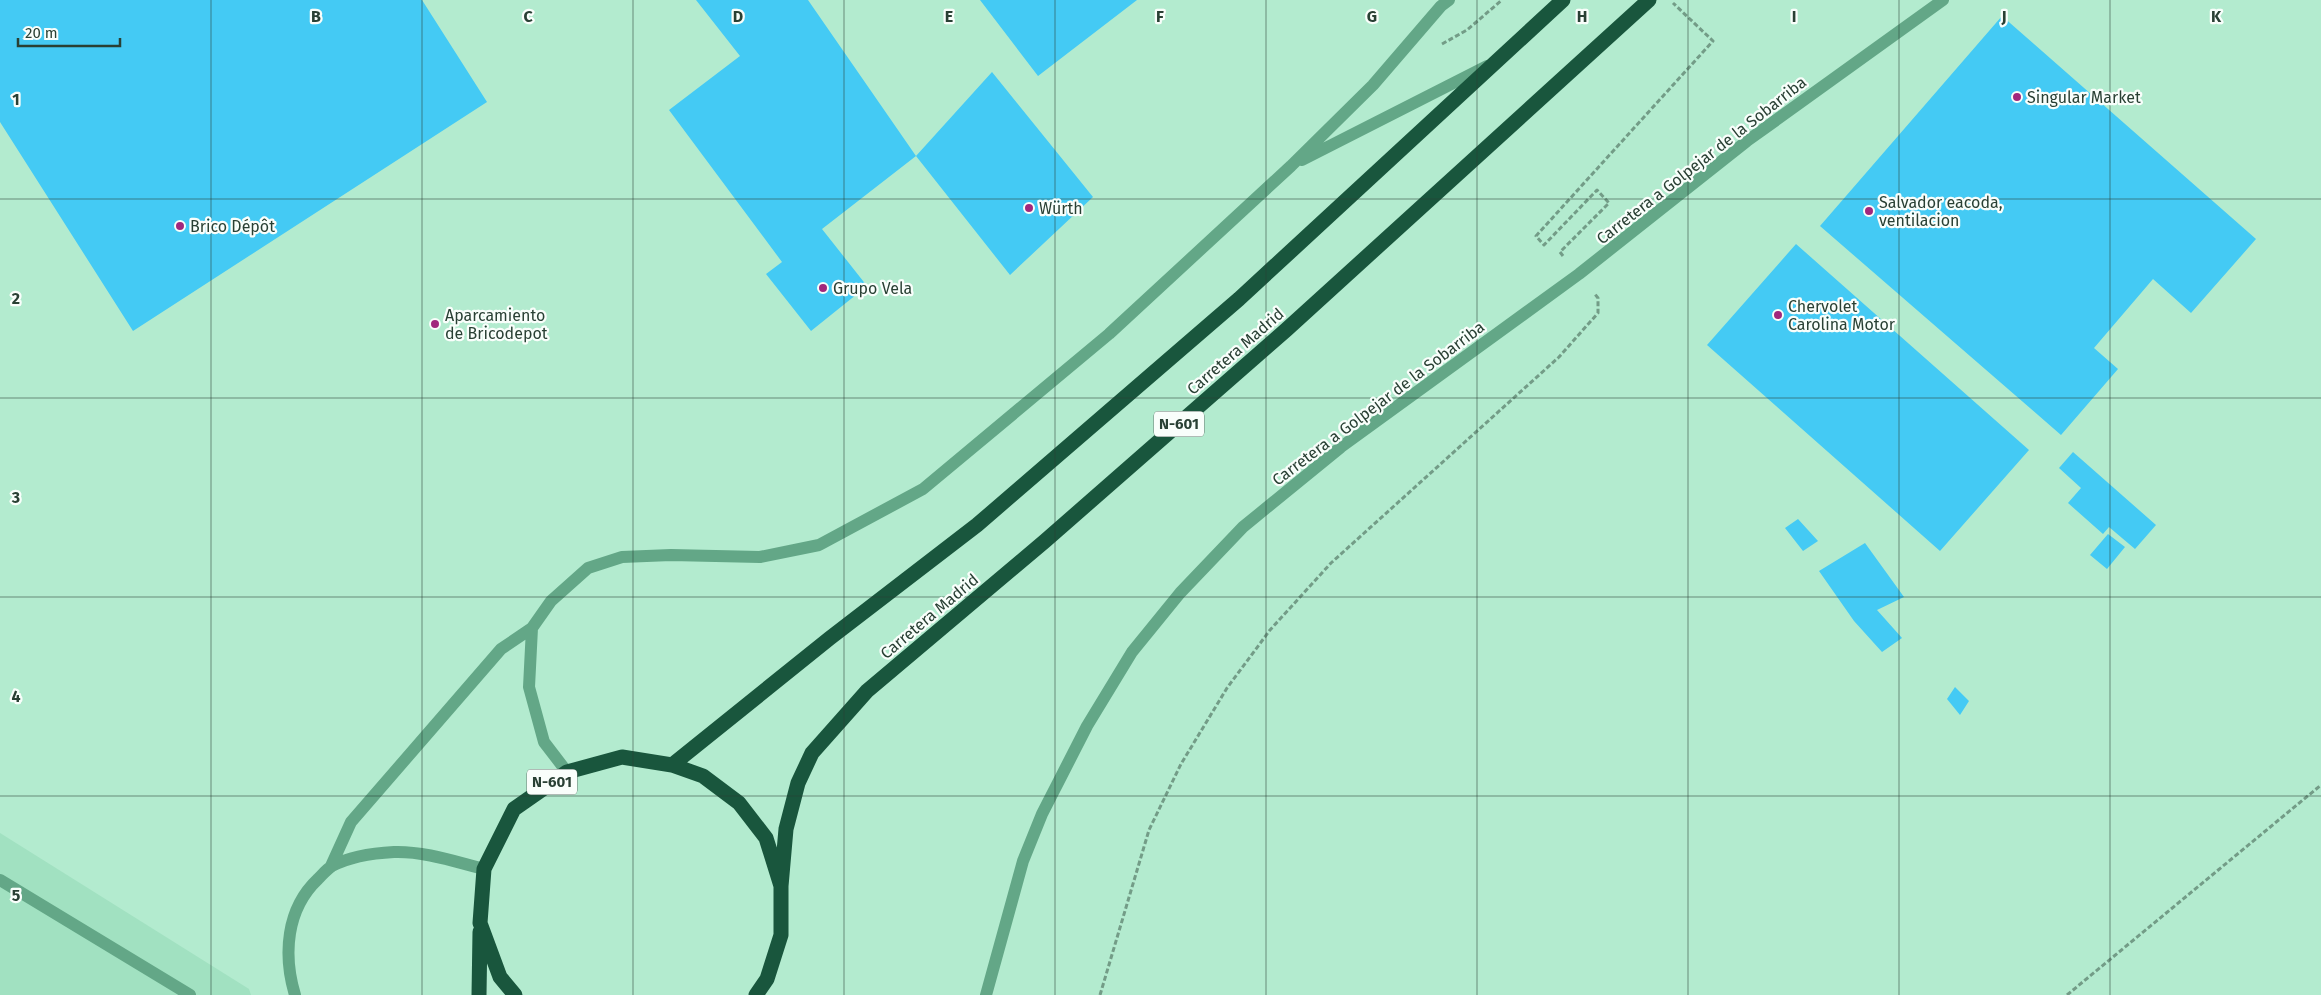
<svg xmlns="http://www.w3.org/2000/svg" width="2321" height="995" viewBox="0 0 2321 995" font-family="'Fira Sans',sans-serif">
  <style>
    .built { fill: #a1e1c1 }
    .building { fill: #44caf4 }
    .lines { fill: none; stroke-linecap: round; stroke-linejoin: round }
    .path { stroke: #739c87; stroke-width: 3; stroke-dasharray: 5 2.5; stroke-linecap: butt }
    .minor { stroke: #63a787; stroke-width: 12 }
    .highway { stroke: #19563d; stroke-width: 15 }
    .grid { fill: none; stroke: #294034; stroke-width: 1; stroke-opacity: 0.55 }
    .poi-dot { fill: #a1277d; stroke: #f9fefb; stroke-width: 2 }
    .labels { text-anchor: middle; stroke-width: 4.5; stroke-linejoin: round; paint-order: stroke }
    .shield { fill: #f9fefb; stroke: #677970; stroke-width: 1 }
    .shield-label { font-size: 15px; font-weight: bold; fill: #294034 }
    .poi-label { font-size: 16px; fill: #294034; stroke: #f9fefb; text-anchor: start }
    .street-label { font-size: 16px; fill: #294034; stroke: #f9fefb }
    .grid-label { font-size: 16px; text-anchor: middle; font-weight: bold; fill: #294034; stroke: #f9fefb; stroke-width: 4.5; stroke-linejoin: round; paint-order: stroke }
  </style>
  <rect width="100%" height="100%" fill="#b3ebcf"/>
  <!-- built -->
  <path class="built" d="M 0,833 L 249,989 L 251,995 L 0,995 Z"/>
  <!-- building -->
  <path class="building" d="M 0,0 L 422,0 L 487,102 L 133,331 L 0,122 Z
    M 696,0 L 808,0 L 916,156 L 822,229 L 867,286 L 811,331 L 766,274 L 782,262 L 669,110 L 740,56 Z
    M 980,0 L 1137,0 L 1038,76 Z
    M 2002,16 L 2256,239 L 2191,313 L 2153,279 L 2094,348 L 2118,369 L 2061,435 L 1820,226 Z
    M 992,72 L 1093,197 L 1010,275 L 916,156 Z
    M 1796,244 L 2029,450 L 1940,551 L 1707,345 Z
    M 2073,452 L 2156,525 L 2135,549 L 2109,527 L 2103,534 L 2068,503 L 2081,488 L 2059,468 Z
    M 1798,519 L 1818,541 L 1803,551 L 1785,528 Z
    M 2108,534 L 2125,547 L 2107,569 L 2090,555 Z
    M 1865,543 L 1904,597 L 1877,610 L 1902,638 L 1882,652 L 1854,621 L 1819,571 Z
    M 1955,687 L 1969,701 L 1960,715 L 1947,699 Z"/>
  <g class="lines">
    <!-- path -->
    <path class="path" d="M 1442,44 L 1467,30 L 1502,0
      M 1563,256 L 1560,252 L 1609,203 L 1597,190 L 1544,245 L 1536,236 L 1713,41 L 1673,3
      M 1100,995 L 1149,830 L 1181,764 L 1227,688 L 1270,630 L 1331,563 L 1559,357 L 1598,313 L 1598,298 L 1594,293
      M 2067,995 L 2321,785"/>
    <!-- minor -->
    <path class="minor" d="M 1302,160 L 1487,66
      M 567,772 L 544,742 L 529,687 L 532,628 L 551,601 L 588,568 L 622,557 L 671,555 L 760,557 L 819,545 L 923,489 L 1109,334 L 1291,166 L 1373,85 L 1441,6 L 1449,0
      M 331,866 L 351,822 L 501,649 L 532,628
      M 0,880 L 190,995
      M 295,995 C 283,955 286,909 318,879 C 322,875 327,869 332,866 C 349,857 375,853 394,852 C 424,851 456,862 484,869
      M 986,995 L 1023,861 L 1042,814 L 1087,726 L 1132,652 L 1180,593 L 1243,527 L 1341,447 L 1579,274 L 1747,141 L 1943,0"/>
    <!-- highway -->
    <path class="highway" d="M 672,765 L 830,638 L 977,525 L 1239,299 L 1563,0
      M 781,886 L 786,829 L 798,783 L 812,753 L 867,691 L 1045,541 L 1286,330 L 1649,0
      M 479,995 L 480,932
      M 515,995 L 500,977 L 480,923 L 484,869 L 514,809 L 567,772 L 622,757 L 672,765 L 703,776 L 739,803 L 766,838 L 781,886 L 781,935 L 767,979 L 756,995"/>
  </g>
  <!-- grid -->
  <path class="grid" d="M 211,0 L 211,995M 422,0 L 422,995M 633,0 L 633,995M 844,0 L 844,995M 1055,0 L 1055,995M 1266,0 L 1266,995M 1477,0 L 1477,995M 1688,0 L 1688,995M 1899,0 L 1899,995M 2110,0 L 2110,995M 0,199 L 2321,199M 0,398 L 2321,398M 0,597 L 2321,597M 0,796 L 2321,796"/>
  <!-- markers -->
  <g class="poi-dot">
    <circle cx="2017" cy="97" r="5"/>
    <circle cx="1029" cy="208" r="5"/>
    <circle cx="1869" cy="211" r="5"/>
    <circle cx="180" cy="226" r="5"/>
    <circle cx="823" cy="288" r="5"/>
    <circle cx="1778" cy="315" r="5"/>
    <circle cx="435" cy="324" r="5"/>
  </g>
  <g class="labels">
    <!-- shield labels -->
    <g class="shield">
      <rect x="1154" y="411.5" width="50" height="25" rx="4"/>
      <rect x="527" y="769.5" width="50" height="25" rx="4"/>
    </g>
    <g class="shield-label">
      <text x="1179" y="429">N-601</text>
      <text x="552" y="787">N-601</text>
    </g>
    <!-- poi labels -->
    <g class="poi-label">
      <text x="2027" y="103">Singular Market</text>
      <text x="1879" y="208">Salvador eacoda,<tspan x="1879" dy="18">ventilacion</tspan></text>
      <text x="1039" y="214">Würth</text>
      <text x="190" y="232">Brico Dépôt</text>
      <text x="833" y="294">Grupo Vela</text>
      <text x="1788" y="312">Chervolet<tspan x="1788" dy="18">Carolina Motor</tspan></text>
      <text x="445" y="321">Aparcamiento<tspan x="445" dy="18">de Bricodepot</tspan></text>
    </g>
    <!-- street labels -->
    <g class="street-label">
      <text transform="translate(1701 160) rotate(-38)" y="6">Carretera a Golpejar de la Sobarriba</text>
      <text transform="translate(1235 351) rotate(-41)" y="6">Carretera Madrid</text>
      <text transform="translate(1378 403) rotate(-37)" y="6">Carretera a Golpejar de la Sobarriba</text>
      <text transform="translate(929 616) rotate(-40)" y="6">Carretera Madrid</text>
    </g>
  </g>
  <g class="grid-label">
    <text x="316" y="22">B</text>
    <text x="528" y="22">C</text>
    <text x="738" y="22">D</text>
    <text x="949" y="22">E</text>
    <text x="1160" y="22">F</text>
    <text x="1372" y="22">G</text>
    <text x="1582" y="22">H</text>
    <text x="1794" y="22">I</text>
    <text x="2004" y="22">J</text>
    <text x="2216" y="22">K</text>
    <text x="16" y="105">1</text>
    <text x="16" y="304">2</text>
    <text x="16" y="503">3</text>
    <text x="16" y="702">4</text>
    <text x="16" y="901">5</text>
  </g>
  <!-- scale -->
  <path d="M18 38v8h102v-8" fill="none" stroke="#294034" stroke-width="2.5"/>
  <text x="25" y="38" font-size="15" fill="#294034" stroke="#f9fefb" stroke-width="4" paint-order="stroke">20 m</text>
</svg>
